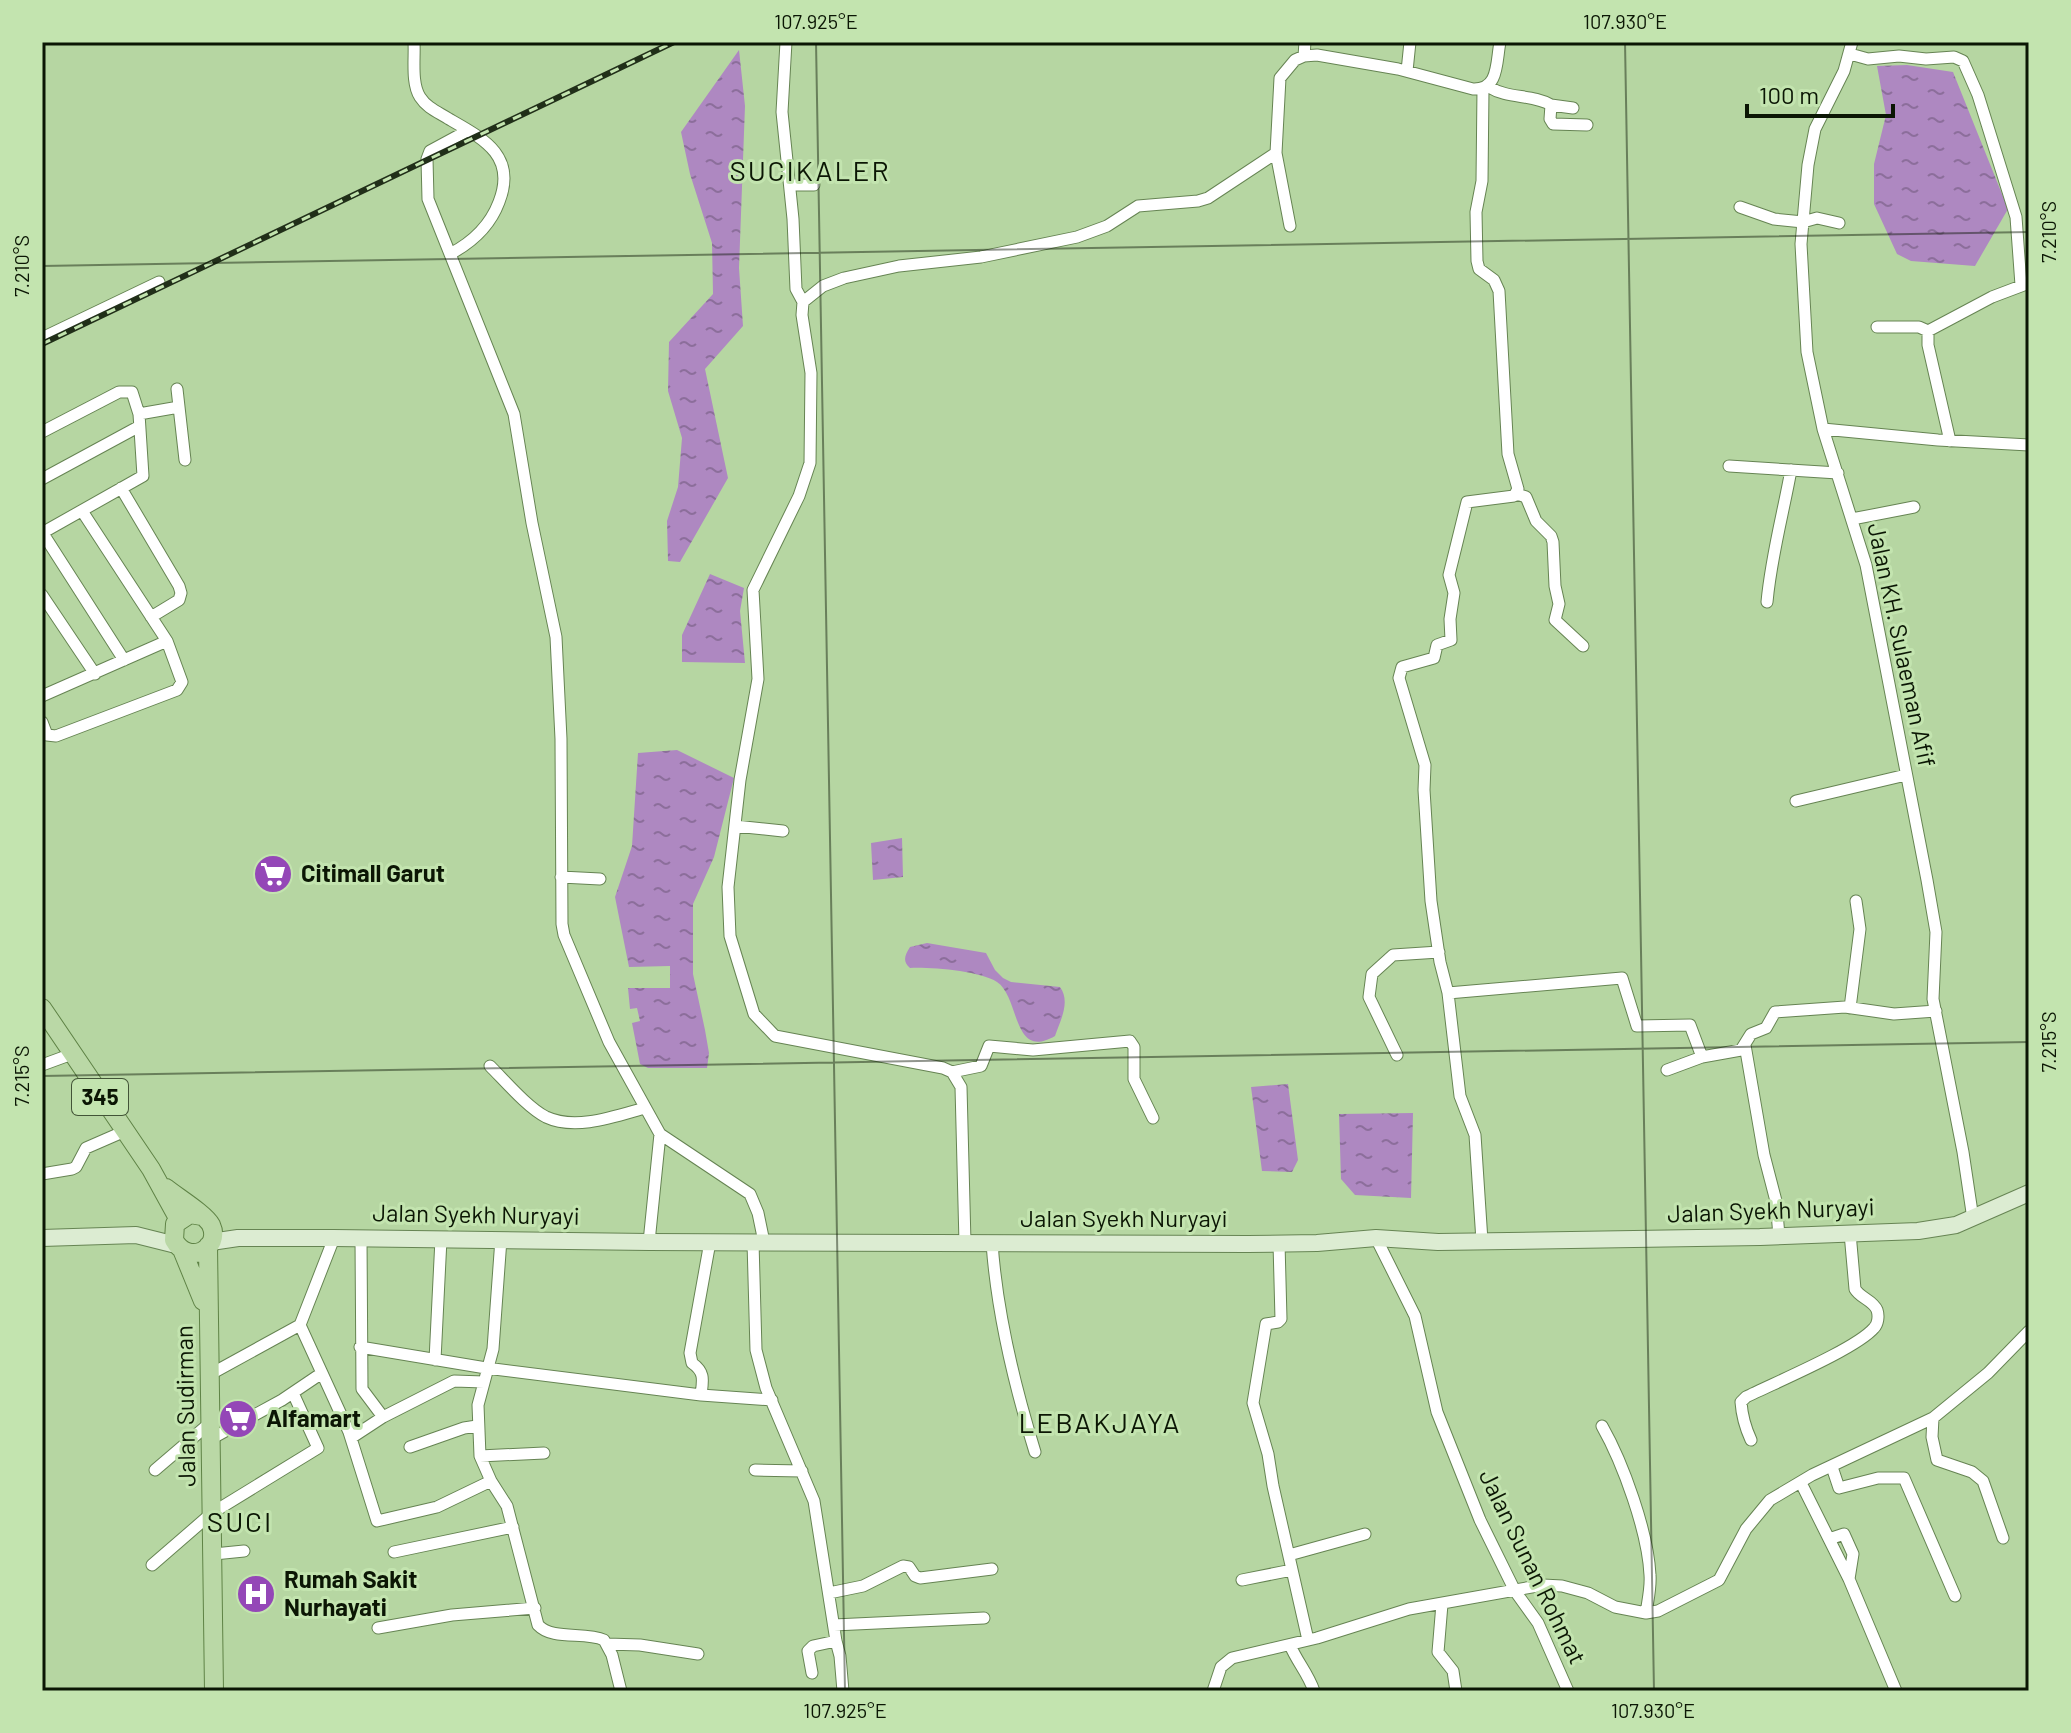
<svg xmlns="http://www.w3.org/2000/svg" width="2071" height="1733" viewBox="0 0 2071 1733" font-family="Barlow,sans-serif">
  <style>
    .water { fill: url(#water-ripples) }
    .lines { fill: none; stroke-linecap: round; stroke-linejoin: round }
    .street-casing { stroke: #668453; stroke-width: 13 }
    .secondary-casing { stroke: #668453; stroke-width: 18 }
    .primary-casing { stroke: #5f8346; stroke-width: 20 }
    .street { stroke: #fff; stroke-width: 11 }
    .secondary { stroke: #dcecd2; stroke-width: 16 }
    .primary { stroke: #bad8a6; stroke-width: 18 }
    .rail-casing { stroke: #212f19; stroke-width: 6 }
    .rail { stroke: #c3e4af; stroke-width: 3; stroke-dasharray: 9; stroke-linecap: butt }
    .ticks { fill: none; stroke: #0b1604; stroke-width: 2; stroke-opacity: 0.45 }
    .labels { text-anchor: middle; stroke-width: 6; stroke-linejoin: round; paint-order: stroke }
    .shield { fill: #c3e4af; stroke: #425437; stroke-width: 2 }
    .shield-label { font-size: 22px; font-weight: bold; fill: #0b1604 }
    .street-label { font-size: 24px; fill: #0b1604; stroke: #c3e4af }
    .poi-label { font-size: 24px; font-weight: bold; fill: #0b1604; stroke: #c3e4af; text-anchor: start }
    .quarter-label { font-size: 28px; letter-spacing: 2px; fill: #0b1604; stroke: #c3e4af }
    .neatline { fill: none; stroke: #0b1604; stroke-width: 3 }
    .ticks-label { font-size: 20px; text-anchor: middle; fill: #0b1604 }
  </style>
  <defs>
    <pattern id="water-ripples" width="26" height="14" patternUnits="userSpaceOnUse" patternTransform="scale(2)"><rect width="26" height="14" fill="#ae88c1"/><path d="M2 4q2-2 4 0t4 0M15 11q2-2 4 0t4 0" fill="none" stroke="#8c6e9b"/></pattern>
  </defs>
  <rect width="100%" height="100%" fill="#b6d6a2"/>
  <!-- water -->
  <path class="water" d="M 739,50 L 745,106 L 739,268 L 743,326 L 705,369 L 728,478 L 680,562 L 668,561 L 667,521 L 678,487 L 682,438 L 668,391 L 669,342 L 713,294 L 712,243 L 690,174 L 681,132 Z
    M 1907,65 L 1953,72 L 2008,209 L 1975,266 L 1911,261 L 1897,254 L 1874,204 L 1874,164 L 1886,115 L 1877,66 Z
    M 710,574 L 744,588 L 740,611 L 745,663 L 682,662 L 682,635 Z
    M 677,750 L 734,778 L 714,857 L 693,904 L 693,974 L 705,1030 L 709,1053 L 707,1068 L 648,1068 L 640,1064 L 632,1023 L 640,1021 L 637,1008 L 630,1009 L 628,988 L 670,988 L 670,966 L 629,967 L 615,897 L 632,846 L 638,753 Z
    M 902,838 L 903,877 L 873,880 L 871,843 Z
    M 927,943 L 986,953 L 995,970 L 1003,978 L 1011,982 L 1060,987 C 1071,1002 1060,1021 1055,1036 C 1012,1061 1020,997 997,982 C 980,971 931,967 910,968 C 902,961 905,955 910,947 Z
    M 1288,1084 L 1298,1160 L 1292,1172 L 1262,1171 L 1251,1087 Z
    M 1413,1113 L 1411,1198 L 1355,1195 L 1341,1179 L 1339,1114 Z"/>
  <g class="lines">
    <!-- street casing -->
    <g class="street-casing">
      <path id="street" d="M 414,42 C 415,58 411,83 420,97 C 427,108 438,112 449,119 C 484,139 517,156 499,202 C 490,226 473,242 450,254 L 514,414 L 532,523 L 556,637 L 561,739 L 562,924 L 564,935 L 609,1042 L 660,1134 L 750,1194 L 758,1213 L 764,1242
        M 786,42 L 782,112 L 793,219 L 796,289 L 803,302
        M 1852,42 L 1844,71 L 1815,129 L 1808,165 L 1801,244 L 1807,352 L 1823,429 L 1866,565 L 1927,880 L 1936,932 L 1933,999 L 1963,1152 L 1973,1219
        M 1850,54 L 1868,59 L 1899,56 L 1926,59 L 1954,57 L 1963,61 L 1978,95 L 2016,217 L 2021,285
        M 1304,56 L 1305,42
        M 1407,71 L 1410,42
        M 1489,87 C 1508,99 1532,94 1551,105 L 1550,119 L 1553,124 L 1587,125
        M 1551,105 L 1573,108
        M 1276,153 L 1290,226
        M 790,185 L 814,185
        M 1740,207 L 1774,219 L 1803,222 L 1817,218 L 1839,223
        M 450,254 L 428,199 L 427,159 L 430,151 L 467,131
        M 1877,327 L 1919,327 L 1928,331
        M 42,338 L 159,282
        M 177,389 L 185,460
        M 139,414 L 179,407
        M 1823,429 L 1938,440 L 2029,445
        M 42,432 L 119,392 L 132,392 L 139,414 L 143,476 L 42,533
        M 1950,441 L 1928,345 L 1928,331 L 1992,297 L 2029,283
        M 1729,466 L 1838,473
        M 42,479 L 138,427
        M 121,488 L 179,586 L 181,593 L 179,600 L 151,617
        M 1517,494 L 1526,497 L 1536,521 L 1551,536 L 1553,542 L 1555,586 L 1559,604 L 1555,620 L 1583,646
        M 1852,519 L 1914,507
        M 42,532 L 124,660
        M 42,595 L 95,674
        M 1767,602 C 1771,557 1783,514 1791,470
        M 42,696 L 167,641
        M 42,722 L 47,735 L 56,736 L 177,690 L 182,682 L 167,641 L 82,511
        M 1796,801 L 1906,775
        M 735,826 L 783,831
        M 561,877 L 600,879
        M 1448,993 L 1622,978 L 1637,1026 L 1690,1025 L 1702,1057
        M 1850,1008 L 1860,929 L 1856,901
        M 1745,1045 L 1764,1155 L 1776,1201 L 1779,1236
        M 1397,1055 L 1369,997 L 1372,974 L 1393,955 L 1439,952
        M 42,1065 L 72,1054
        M 490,1066 C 505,1081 528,1108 546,1117 C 576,1131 616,1116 645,1108
        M 1667,1070 L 1702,1057 L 1741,1050 L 1751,1034 L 1766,1028 L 1775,1012 L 1845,1007 L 1894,1014 L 1936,1011
        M 952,1072 L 981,1066 L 989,1046 L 1033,1050 L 1130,1041 L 1134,1047 L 1134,1079 L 1153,1118
        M 42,1174 L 72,1169 L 76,1167 L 86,1148 L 125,1131
        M 361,1238 L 362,1389 L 383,1417
        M 1376,1238 L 1415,1316 L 1437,1412 L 1480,1520 L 1515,1591 L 1538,1623 L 1568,1691
        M 501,1239 L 493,1349 L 478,1405 L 480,1456 L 491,1481 L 507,1506 L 538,1625 C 553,1641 585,1631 604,1640 L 612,1655 L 621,1691
        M 1482,1241 L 1475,1135 L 1460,1096 L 1448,993 L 1440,962 L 1431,901 L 1424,790 L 1425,765 L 1399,678 L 1402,667 L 1434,658 L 1437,645 L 1451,640 L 1450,619 L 1454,593 L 1449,575 L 1467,502 L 1514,496 L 1518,489 L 1508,454 L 1499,291 L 1494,280 L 1479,269 L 1477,261 L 1476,212 L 1482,181 L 1483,89
        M 649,1242 L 660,1134
        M 753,1242 L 756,1350 L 766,1388 L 814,1501 L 836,1641 L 840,1656 L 843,1691
        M 965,1243 L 961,1087 L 952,1072 L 943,1068 L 775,1036 L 754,1014 L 730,936 L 728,887 L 740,780 L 758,679 L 753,590 L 799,496 L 810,463 L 811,373 L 802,315 L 803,302 L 823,286 L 844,278 L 899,266 L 981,257 L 1077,237 L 1107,226 L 1138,206 L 1198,201 L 1208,198 L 1276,153 L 1280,78 L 1295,60 L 1304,56 L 1317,55 L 1398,69 L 1473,89 C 1499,90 1496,63 1500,42
        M 992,1243 C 997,1314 1014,1384 1035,1452
        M 1279,1243 L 1281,1319 L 1278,1322 L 1266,1324 L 1253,1403 L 1268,1454 L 1273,1486 L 1308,1640
        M 300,1325 L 349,1432 L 377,1521 L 437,1507 L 491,1481
        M 360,1347 L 486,1368 L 701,1395 C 703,1380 705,1372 692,1363 L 690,1353 L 710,1242
        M 435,1360 L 441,1239
        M 209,1375 L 300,1325 L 334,1238
        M 701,1395 L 772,1400
        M 1933,1418 L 1932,1437 L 1937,1460 L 1972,1472 L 1983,1481 L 2003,1538
        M 1602,1426 C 1623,1463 1648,1532 1650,1575 C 1651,1587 1648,1600 1646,1613
        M 351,1438 L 383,1417 L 454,1381 L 484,1382
        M 209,1440 L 282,1400 L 322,1373
        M 1751,1440 C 1745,1427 1742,1417 1741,1402 L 1746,1397 C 1774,1383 1856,1349 1874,1328 C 1878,1324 1879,1316 1877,1310 C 1873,1300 1860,1298 1855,1289 L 1850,1233
        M 410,1447 L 464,1428 L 477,1426
        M 480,1456 L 544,1453
        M 1832,1467 L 1839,1488 L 1878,1478 L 1904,1478 L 1955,1596
        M 155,1470 L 210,1423
        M 755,1470 L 802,1471
        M 1801,1483 L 1829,1539 L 1844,1534 L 1853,1554 L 1849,1579 L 1896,1691
        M 1829,1539 L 1849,1579
        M 394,1552 L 513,1527
        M 214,1554 L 244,1551
        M 1289,1555 L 1365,1534
        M 152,1565 L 212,1513 L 318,1448 L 293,1393
        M 1242,1580 L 1292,1570
        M 829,1593 L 863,1586 L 903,1566 L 909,1567 L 915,1576 L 920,1578 L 992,1569
        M 1442,1604 L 1438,1652 L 1453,1671 L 1456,1691
        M 834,1625 L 984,1618
        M 378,1628 L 452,1615 L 535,1608
        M 607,1644 L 640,1645 L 698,1654
        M 1290,1645 C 1297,1662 1308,1673 1314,1691
        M 812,1673 L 808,1651 L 813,1646 L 836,1641
        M 1213,1691 L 1221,1667 L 1232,1658 L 1317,1638 L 1409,1609 L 1543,1585 L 1562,1586 L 1588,1593 L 1615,1607 L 1646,1613 L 1658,1611 L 1719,1580 L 1746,1529 L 1770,1500 L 1812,1475 L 1933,1418 L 1988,1373 L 2029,1331"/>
    </g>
    <!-- secondary casing -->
    <g class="secondary-casing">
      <path id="secondary" d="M 42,1238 L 136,1235 L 176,1245
        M 211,1242 L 238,1238 L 334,1238 L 649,1242 L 1248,1244 L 1317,1243 L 1376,1238 L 1438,1242 L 1760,1237 L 1918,1231 L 1956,1225 L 2029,1193"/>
    </g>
    <!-- primary casing -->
    <g class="primary-casing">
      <path id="primary" d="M 42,1008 L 151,1169 L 179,1220
        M 166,1188 C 177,1197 205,1214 211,1225 C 222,1249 188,1266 174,1240 L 175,1224 L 190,1214 L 202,1216
        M 208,1246 L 214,1691
        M 183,1252 L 203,1301"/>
    </g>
    <!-- street -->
    <use href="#street" class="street"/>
    <!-- secondary -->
    <use href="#secondary" class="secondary"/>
    <!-- primary -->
    <use href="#primary" class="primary"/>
    <!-- rail casing -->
    <g class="rail-casing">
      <path id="rail" d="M 42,344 L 674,42"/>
    </g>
    <!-- rail -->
    <use href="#rail" class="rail"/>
  </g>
  <!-- ticks -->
  <path class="ticks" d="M 816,42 L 845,1691M 1625,42 L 1654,1691M 42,266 L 2029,232M 42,1076 L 2029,1042"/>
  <!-- icons -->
  <defs>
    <g id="supermarket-disc" transform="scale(2)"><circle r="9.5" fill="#9447b7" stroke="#c3e4af"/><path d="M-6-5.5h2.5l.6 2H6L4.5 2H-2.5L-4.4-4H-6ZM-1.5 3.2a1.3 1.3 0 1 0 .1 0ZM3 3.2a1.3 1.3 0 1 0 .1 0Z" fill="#fff"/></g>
    <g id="hospital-disc" transform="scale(2)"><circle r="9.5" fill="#9447b7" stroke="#c3e4af"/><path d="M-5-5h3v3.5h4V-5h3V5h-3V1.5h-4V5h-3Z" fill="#fff"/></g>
  </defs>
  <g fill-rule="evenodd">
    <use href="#supermarket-disc" x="273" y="874"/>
    <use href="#supermarket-disc" x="238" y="1419"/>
    <use href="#hospital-disc" x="256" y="1594"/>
  </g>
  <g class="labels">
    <!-- shield labels -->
    <rect class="shield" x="72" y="1079" width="56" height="36" rx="6"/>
    <g class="shield-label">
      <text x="100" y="1105">345</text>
    </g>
    <!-- street labels -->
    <g class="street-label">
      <text transform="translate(1901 645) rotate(78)" y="8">Jalan KH. Sulaeman Afif</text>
      <text transform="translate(1771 1211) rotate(-2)" y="8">Jalan Syekh Nuryayi</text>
      <text transform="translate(476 1215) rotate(1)" y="8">Jalan Syekh Nuryayi</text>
      <text x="1124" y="1227">Jalan Syekh Nuryayi</text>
      <text transform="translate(186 1406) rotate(-91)" y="8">Jalan Sudirman</text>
      <text transform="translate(1532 1567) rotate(64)" y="8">Jalan Sunan Rohmat</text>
    </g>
    <!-- poi labels -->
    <g class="poi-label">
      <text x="301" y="882">Citimall Garut</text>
      <text x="266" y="1427">Alfamart</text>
      <text x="284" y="1588">Rumah Sakit<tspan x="284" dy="28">Nurhayati</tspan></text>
    </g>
    <!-- quarter labels -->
    <g class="quarter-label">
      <text x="810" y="181">SUCIKALER</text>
      <text x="1100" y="1433">LEBAKJAYA</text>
      <text x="240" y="1532">SUCI</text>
    </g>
  </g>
  <!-- border -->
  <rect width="2071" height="1733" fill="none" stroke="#c3e4af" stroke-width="88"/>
  <!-- scale -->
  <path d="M1747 104v12h146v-12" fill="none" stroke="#0b1604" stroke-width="4"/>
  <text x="1759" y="104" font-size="24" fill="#0b1604" stroke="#c3e4af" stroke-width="6" paint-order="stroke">100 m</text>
  <rect x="44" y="44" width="1983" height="1645" class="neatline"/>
  <g class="ticks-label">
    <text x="816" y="29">107.925°E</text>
    <text x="1625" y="29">107.930°E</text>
    <text transform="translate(2049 232) rotate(-90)" y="7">7.210°S</text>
    <text transform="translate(22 266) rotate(-90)" y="7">7.210°S</text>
    <text transform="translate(2049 1042) rotate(-90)" y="7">7.215°S</text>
    <text transform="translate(22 1076) rotate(-90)" y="7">7.215°S</text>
    <text x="845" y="1718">107.925°E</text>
    <text x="1653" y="1718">107.930°E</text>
  </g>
</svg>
